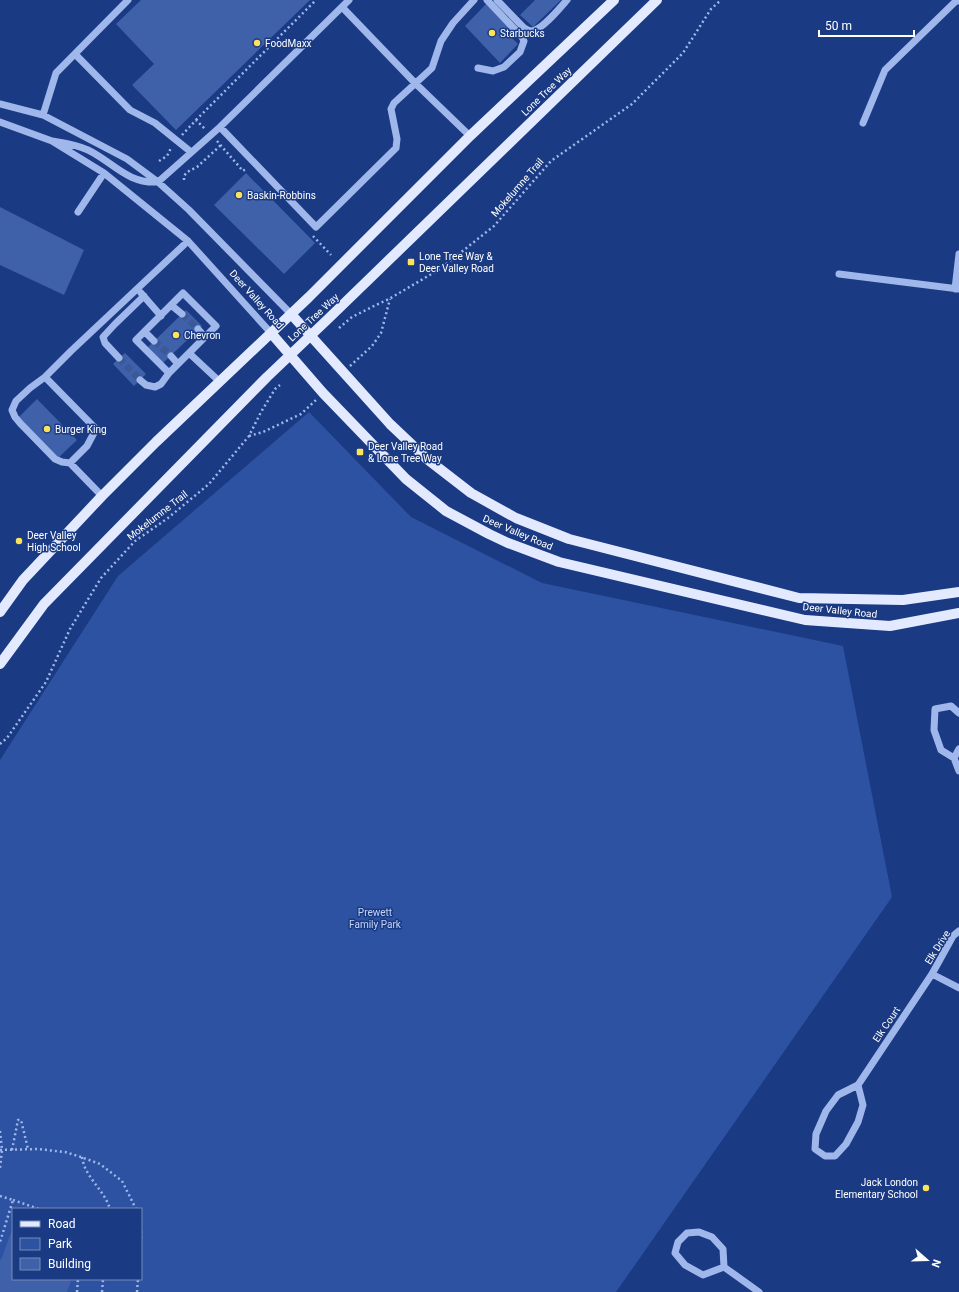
<svg xmlns="http://www.w3.org/2000/svg" width="959" height="1292" viewBox="0 0 959 1292" font-family="Roboto,sans-serif">
  <style>
    .green { fill: #2d52a2; fill-rule: evenodd }
    .building { fill: #3e61aa }
    .lines { fill: none; stroke-linecap: round; stroke-linejoin: round }
    .minor-tunnel { stroke: #3c5896; stroke-width: 7; stroke-dasharray: 7 3.5; stroke-linecap: butt }
    .path { stroke: #9fb7eb; stroke-width: 2.5; stroke-dasharray: 2 3; stroke-linecap: butt }
    .minor { stroke: #9fb7eb; stroke-width: 7 }
    .major { stroke: #e3eaff; stroke-width: 10 }
    .poi-dot { fill: #fde35b; stroke: #1a3a83; stroke-width: 1.5 }
    .labels { text-anchor: middle; stroke-width: 3; stroke-linejoin: round; paint-order: stroke }
    .poi-label { font-size: 10px; fill: #fff; stroke: #1a3a83; text-anchor: start }
    .street-label { font-size: 10px; fill: #fff; stroke: #1a3a83 }
    .park-label { font-size: 10px; fill: #c4d5f8; stroke: #1a3a83 }
  </style>
  <rect width="100%" height="100%" fill="#1a3a83"/>
  <!-- green -->
  <path class="green" d="M 309,412 L 411,517 L 542,583 L 843,646 L 892,897 L 616,1292 L 0,1292 L 0,760 L 118,576 ZM 13,1209 L 141,1209 L 141,1279 L 13,1279 Z"/>
  <!-- building -->
  <path class="building" d="M 141,0 L 310,0 L 176,130 L 132,85 L 154,64 L 116,24 Z
    M 535,0 L 561,0 L 533,27 L 520,15 Z
    M 486,4 L 513,31 L 509,35 L 518,44 L 500,63 L 465,26 Z
    M 246,173 L 315,243 L 284,274 L 214,205 Z
    M 0,207 L 84,250 L 64,295 L 0,265 Z
    M 186,310 L 202,326 L 163,363 L 148,347 Z
    M 125,353 L 146,374 L 134,386 L 113,364 Z
    M 37,399 L 77,440 L 57,459 L 18,418 Z
    M 13,1227 L 13,1279 L 69,1279 L 69,1280 L 71,1281 L 67,1292 L 0,1292 L 0,1259 L 1,1260 Z"/>
  <g class="lines">
    <!-- minor-tunnel -->
    <path class="minor-tunnel" d="M 182,314 L 198,329
      M 154,341 L 171,356
      M 119,358 L 140,380"/>
    <!-- path -->
    <path class="path" d="M 196,120 L 316,0
      M 182,135 L 196,120 L 205,129
      M 217,141 L 243,171 L 247,168
      M 159,161 L 167,156 L 171,148
      M 184,180 L 184,176 L 187,172 L 197,167 L 221,145
      M 313,236 L 331,255
      M 339,328 L 352,317 L 376,305 L 389,299 L 440,269 L 494,226 L 551,161 L 632,104 L 683,53 L 711,9 L 721,0
      M 350,366 L 372,346 L 381,333 L 390,299
      M 249,436 L 263,432 L 301,414 L 316,400
      M 0,744 L 7,738 L 46,682 L 70,629 L 101,578 L 135,541 L 168,518 L 209,484 L 249,436 L 261,412 L 275,389 L 280,385
      M 0,1131 L 2,1150 L 0,1168
      M 0,1150 L 37,1149 L 65,1152 L 81,1157 L 100,1164 L 122,1181 L 136,1209
      M 12,1150 L 18,1120 L 21,1120 L 28,1149
      M 82,1157 C 85,1178 104,1189 110,1209
      M 0,1196 L 13,1200 L 0,1242
      M 13,1200 L 39,1209
      M 141,1231 L 141,1239
      M 77,1292 L 78,1279
      M 102,1292 L 103,1279
      M 137,1292 L 138,1279"/>
    <!-- minor -->
    <path class="minor" d="M 497,0 L 523,27 C 526,29 528,31 532,31 C 542,30 560,8 567,0
      M 342,7 L 415,83 L 470,136
      M 75,54 L 130,110 L 155,123 L 191,152
      M 478,68 L 493,71 L 504,67 L 520,52 L 524,41 L 522,37 L 487,0
      M 0,104 L 43,115 L 127,159 L 158,182 L 189,210 L 291,314
      M 43,115 L 56,73 L 128,0
      M 0,122 L 52,141 L 104,173 L 188,241 L 271,333
      M 863,123 L 885,70 L 956,1 L 959,1
      M 220,127 L 316,227 L 396,148 L 397,139 L 391,109 L 394,103 L 432,68 L 441,41 L 453,23 L 474,0
      M 52,141 C 65,143 77,145 88,150 C 113,162 127,184 158,182 L 220,127 L 349,0
      M 78,212 L 104,173
      M 839,274 L 959,289
      M 955,289 L 959,254
      M 141,293 L 161,316
      M 183,293 L 216,326 L 169,373 L 136,340 Z
      M 171,305 L 182,314
      M 198,329 L 205,337
      M 145,332 L 154,341
      M 189,353 L 219,381
      M 171,356 L 178,364
      M 119,358 L 105,343 L 103,337 L 115,324 L 144,296
      M 45,377 L 96,429 L 87,446 L 70,463
      M 140,380 L 146,385 L 155,387 L 161,384 L 169,373
      M 102,496 L 70,463 L 62,462 L 55,459 L 20,423 L 15,417 L 12,410 L 16,401 L 30,388 L 45,377 L 71,351 L 188,241
      M 959,713 L 951,706 L 935,709 L 934,730 L 941,750 L 954,758 L 959,771
      M 954,758 L 959,749
      M 932,974 L 959,988
      M 858,1085 L 863,1105 L 858,1122 L 846,1144 L 835,1156 L 825,1156 L 815,1149 L 816,1134 L 826,1111 L 838,1095 L 858,1085 L 932,974 L 953,936 L 959,931
      M 724,1267 L 703,1275 L 685,1265 L 675,1253 L 678,1242 L 687,1233 L 699,1232 L 712,1237 L 723,1249 L 724,1267 L 759,1292"/>
    <!-- major -->
    <path class="major" d="M 291,314 L 390,424 L 427,459 L 471,493 L 516,518 L 569,539 L 799,598 L 903,600 L 959,592
      M 271,333 L 323,393 L 406,479 L 446,511 L 489,534 L 508,543 L 559,562 L 805,620 L 890,626 L 959,613
      M 0,612 L 23,580 L 102,496 L 156,442 L 309,297 L 470,136 L 614,0
      M 0,664 L 44,604 L 267,377 L 329,318 L 657,0"/>
  </g>
  <!-- markers -->
  <g class="poi-dot">
    <circle cx="492" cy="33" r="4"/>
    <circle cx="257" cy="43" r="4"/>
    <circle cx="239" cy="195" r="4"/>
    <rect x="407" y="258" width="8" height="8" rx="2"/>
    <circle cx="176" cy="335" r="4"/>
    <circle cx="47" cy="429" r="4"/>
    <rect x="356" y="448" width="8" height="8" rx="2"/>
    <circle cx="19" cy="541" r="4"/>
    <circle cx="926" cy="1188" r="4"/>
  </g>
  <g class="labels">
    <!-- poi labels -->
    <g class="poi-label">
      <text x="500" y="37">Starbucks</text>
      <text x="265" y="47">FoodMaxx</text>
      <text x="247" y="199">Baskin-Robbins</text>
      <text x="419" y="260">Lone Tree Way &amp;<tspan x="419" dy="12">Deer Valley Road</tspan></text>
      <text x="184" y="339">Chevron</text>
      <text x="55" y="433">Burger King</text>
      <text x="368" y="450">Deer Valley Road<tspan x="368" dy="12">&amp; Lone Tree Way</tspan></text>
      <text x="27" y="539">Deer Valley<tspan x="27" dy="12">High School</tspan></text>
      <text x="918" y="1186" text-anchor="end">Jack London<tspan x="918" dy="12">Elementary School</tspan></text>
    </g>
    <!-- street labels -->
    <g class="street-label">
      <text transform="translate(546 91) rotate(-44)" y="4">Lone Tree Way</text>
      <text transform="translate(517 187) rotate(-49)" y="4">Mokelumne Trail</text>
      <text transform="translate(257 299) rotate(48)" y="4">Deer Valley Road</text>
      <text transform="translate(313 317) rotate(-43)" y="4">Lone Tree Way</text>
      <text transform="translate(157 515) rotate(-38)" y="4">Mokelumne Trail</text>
      <text transform="translate(518 532) rotate(23)" y="4">Deer Valley Road</text>
      <text transform="translate(840 610) rotate(6)" y="4">Deer Valley Road</text>
      <text transform="translate(937 947) rotate(-58)" y="4">Elk Drive</text>
      <text transform="translate(886 1024) rotate(-56)" y="4">Elk Court</text>
    </g>
    <!-- park labels -->
    <g class="park-label">
      <text x="375" y="916">Prewett<tspan x="375" dy="12">Family Park</tspan></text>
    </g>
  </g>
  <!-- legend -->
  <rect x="12" y="1208" width="130" height="72" fill="#1a3a83" stroke="#7689b5"/>
  <rect x="20" y="1221" width="20" height="6" fill="#e3eaff" stroke="#7689b5"/>
  <text x="48" y="1228" font-size="12" fill="#ffffff">Road</text>
  <rect x="20" y="1238" width="20" height="12" fill="#2d52a2" stroke="#7689b5"/>
  <text x="48" y="1248" font-size="12" fill="#ffffff">Park</text>
  <rect x="20" y="1258" width="20" height="12" fill="#3e61aa" stroke="#7689b5"/>
  <text x="48" y="1268" font-size="12" fill="#ffffff">Building</text>
  <!-- north arrow -->
  <g transform="translate(927 1260) rotate(110)" stroke="#1a3a83" stroke-width="3" paint-order="stroke">
  <path d="M0-3L7 15L0 10L-7 15Z" fill="#ffffff"/>
  <text y="-6" font-size="11" font-weight="bold" text-anchor="middle" fill="#ffffff">N</text>
  </g>
  <!-- scale -->
  <path d="M819 30v6h95v-6" fill="none" stroke="#ffffff" stroke-width="2"/>
  <text x="825" y="30" font-size="12" fill="#ffffff" stroke="#1a3a83" stroke-width="3" paint-order="stroke">50 m</text>
</svg>
